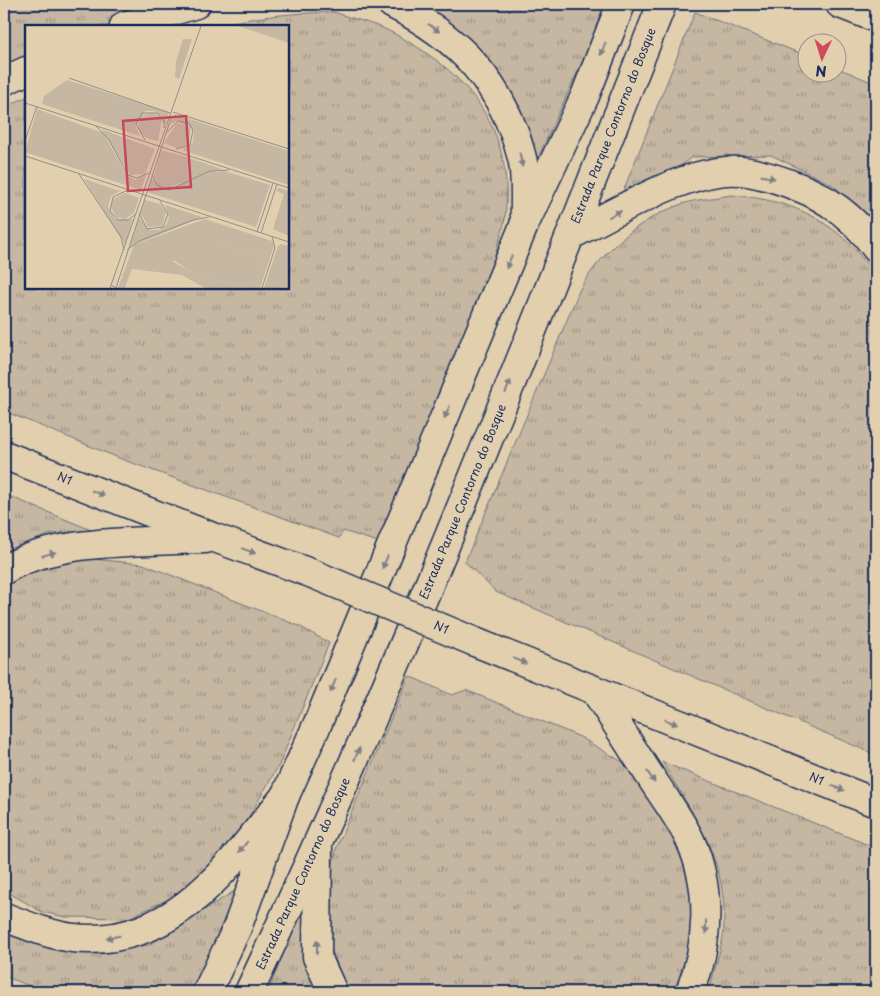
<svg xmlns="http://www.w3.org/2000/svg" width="880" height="996" viewBox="0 0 880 996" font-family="'Playpen Sans',sans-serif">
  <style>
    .grass { fill: url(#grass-tufts); stroke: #707380 }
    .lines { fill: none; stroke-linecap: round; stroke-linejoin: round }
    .major-casing { stroke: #1b2f5e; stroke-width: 31 }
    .highway-casing { stroke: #1b2f5e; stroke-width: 31 }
    .major { stroke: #e2cfad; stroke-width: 28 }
    .highway { stroke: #e2cfad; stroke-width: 28 }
    .highway-bridge-casing { stroke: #1b2f5e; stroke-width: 31; stroke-linecap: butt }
    .highway-bridge { stroke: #e2cfad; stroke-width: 28 }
    .oneway { fill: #7e7f86 }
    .labels { text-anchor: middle; stroke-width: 4; stroke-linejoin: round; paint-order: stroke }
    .street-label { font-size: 12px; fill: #1b2f5e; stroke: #e2cfad }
    .inset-road { fill: none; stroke: #928f8d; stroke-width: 1 }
    .view { fill: #c8485b; fill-opacity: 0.15; stroke: #c8485b; stroke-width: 2.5 }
    .inset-edge { fill: none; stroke: #1b2f5e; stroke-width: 2.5 }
  </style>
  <defs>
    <pattern id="grass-tufts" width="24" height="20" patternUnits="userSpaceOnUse" patternTransform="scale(1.25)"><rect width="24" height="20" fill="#c5b7a1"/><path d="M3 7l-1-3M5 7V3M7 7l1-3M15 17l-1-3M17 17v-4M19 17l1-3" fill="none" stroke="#9f9586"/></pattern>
  </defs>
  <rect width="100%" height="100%" fill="#e2cfad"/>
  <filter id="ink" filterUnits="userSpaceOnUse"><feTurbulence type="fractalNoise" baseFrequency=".02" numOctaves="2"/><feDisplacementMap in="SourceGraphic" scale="10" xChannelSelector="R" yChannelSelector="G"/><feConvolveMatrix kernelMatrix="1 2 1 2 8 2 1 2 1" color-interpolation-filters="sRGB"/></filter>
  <g filter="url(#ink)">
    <!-- grass -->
    <path class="grass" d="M 4,4 L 184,4 L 114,26 L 26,26 L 26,67 L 4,77 Z
      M 402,4 L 609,4 L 535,164 L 520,118 Z
      M 334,12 C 352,19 374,23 391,32 C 468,72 515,128 505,219 C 503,231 498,244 495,256 L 381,543 L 343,531 L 339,538 L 124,460 L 4,411 L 4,108 L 26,97 L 26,288 L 288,288 L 288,26 L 216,26 C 256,16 293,13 334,12 Z
      M 695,12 L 807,56 L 808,72 L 838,72 L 838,68 L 876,84 L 876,225 L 833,185 L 771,155 L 693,157 L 614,214 Z
      M 731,195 C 796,200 839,222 876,276 L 876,755 L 496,592 L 465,562 L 580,289 C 602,251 639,219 682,204 C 697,199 715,198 731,195 Z
      M 4,494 L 91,530 L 51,534 L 4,551 Z
      M 73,557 L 143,564 L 299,626 L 329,643 L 279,765 L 234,842 L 191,889 L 128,918 L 65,917 L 42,912 L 4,890 L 4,583 L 19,573 Z
      M 409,676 L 452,695 L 466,690 L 580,737 L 626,764 L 678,839 L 697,894 L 695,948 L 676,992 L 351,992 L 341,976 L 325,930 L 326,895 L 336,849 Z
      M 662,762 L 876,848 L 876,992 L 706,992 L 711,984 C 715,965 724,943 724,924 C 726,857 694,816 662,762 Z
      M 236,890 L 194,992 L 45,992 L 4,976 L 4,928 L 109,950 L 149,945 Z
      M 304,901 L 318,992 L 268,992 Z"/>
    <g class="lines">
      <!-- major casing -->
      <g class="major-casing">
        <g id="major">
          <path d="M 207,992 L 237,928 L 285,796 L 317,725 L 525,223 L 585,96 L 621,4"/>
          <path id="s1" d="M 249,992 C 402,670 530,335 662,4"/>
        </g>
      </g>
      <!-- highway casing -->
      <g class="highway-casing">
        <g id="highway">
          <path d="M 392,4 C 459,37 503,84 522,158 C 527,178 524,203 525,223"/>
          <path d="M 840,4 L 876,18"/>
          <path d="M 124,26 L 196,4"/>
          <path d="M 4,81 L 26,71"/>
          <path d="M 571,235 C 616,213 690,166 741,171 C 759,173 778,179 796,186 C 828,198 856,220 876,248"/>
          <path id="s2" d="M 4,455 L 215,538 L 313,574"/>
          <path d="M 4,570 C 56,538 144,542 205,539"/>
          <path id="s3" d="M 475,642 L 876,803"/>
          <path d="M 596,692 C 615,721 633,750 652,779 C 665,799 680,819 690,840 C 712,888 709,944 690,992"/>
          <path d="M 318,848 L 317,957 L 333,992"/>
          <path d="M 4,917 C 26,925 49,935 73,938 C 174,949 229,865 285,796"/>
        </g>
      </g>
      <!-- major -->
      <use href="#major" class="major"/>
      <!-- highway -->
      <use href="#highway" class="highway"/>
      <!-- highway-bridge casing -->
      <g class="highway-bridge-casing">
        <g id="highway-bridge">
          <path id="s4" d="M 313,574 L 475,642"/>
        </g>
      </g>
      <!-- highway-bridge -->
      <use href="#highway-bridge" class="highway-bridge"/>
    </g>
    <!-- one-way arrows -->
    <defs><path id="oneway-solid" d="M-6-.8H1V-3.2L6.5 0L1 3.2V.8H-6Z" transform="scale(1.25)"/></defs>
    <g class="oneway">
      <use href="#oneway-solid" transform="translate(434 28) rotate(35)"/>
      <use href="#oneway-solid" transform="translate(603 49) rotate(111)"/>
      <use href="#oneway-solid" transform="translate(521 160) rotate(79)"/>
      <use href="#oneway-solid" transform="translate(768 177) rotate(12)"/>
      <use href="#oneway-solid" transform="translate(615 214) rotate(-26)"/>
      <use href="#oneway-solid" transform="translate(509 262) rotate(113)"/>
      <use href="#oneway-solid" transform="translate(508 387) rotate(-68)"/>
      <use href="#oneway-solid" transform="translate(447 412) rotate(113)"/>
      <use href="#oneway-solid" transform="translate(98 493) rotate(21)"/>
      <use href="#oneway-solid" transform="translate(249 551) rotate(20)"/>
      <use href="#oneway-solid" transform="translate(49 554) rotate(-16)"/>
      <use href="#oneway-solid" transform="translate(385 562) rotate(113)"/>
      <use href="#oneway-solid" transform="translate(520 661) rotate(23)"/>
      <use href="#oneway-solid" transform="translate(333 686) rotate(113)"/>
      <use href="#oneway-solid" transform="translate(671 722) rotate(22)"/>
      <use href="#oneway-solid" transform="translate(357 754) rotate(-67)"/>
      <use href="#oneway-solid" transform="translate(651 777) rotate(57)"/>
      <use href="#oneway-solid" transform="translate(838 788) rotate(22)"/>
      <use href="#oneway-solid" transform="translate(243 847) rotate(129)"/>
      <use href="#oneway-solid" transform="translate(706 927) rotate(89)"/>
      <use href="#oneway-solid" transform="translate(113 937) rotate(170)"/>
      <use href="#oneway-solid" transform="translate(317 947) rotate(-89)"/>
    </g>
  </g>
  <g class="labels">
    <!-- street labels -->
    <g class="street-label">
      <text dy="4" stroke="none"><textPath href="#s1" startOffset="940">Estrada Parque Contorno do Bosque</textPath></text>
      <text dy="4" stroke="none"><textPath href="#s2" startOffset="65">N1</textPath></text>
      <text dy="4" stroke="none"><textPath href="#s1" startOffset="535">Estrada Parque Contorno do Bosque</textPath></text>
      <text dy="4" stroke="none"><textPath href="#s4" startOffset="139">N1</textPath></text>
      <text dy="4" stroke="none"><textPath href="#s3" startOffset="368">N1</textPath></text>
      <text dy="4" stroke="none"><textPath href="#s1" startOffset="130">Estrada Parque Contorno do Bosque</textPath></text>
    </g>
  </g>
  <!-- overview -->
  <g transform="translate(25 25)">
    <rect width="264" height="264" fill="#e2cfad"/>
    <path d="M 42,55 L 144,87 L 140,100 L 130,86 L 120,86 L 110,100 L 115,111 L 17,79 L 19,71 ZM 12,84 L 78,108 L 102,150 L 110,155 L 121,150 L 116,165 L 0,127 ZM 129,88 L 137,94 L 133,116 L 121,113 L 114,106 L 113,94 L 117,90 ZM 149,89 L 264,126 L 264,160 L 157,125 L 168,118 L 169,105 L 151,96 L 145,100 ZM 152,98 L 166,103 L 164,119 L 153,123 L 139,118 ZM 76,104 L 130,124 L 120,149 L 105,150 ZM 136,125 L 155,130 L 197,144 L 142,163 L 134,160 L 129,151 ZM 199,146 L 245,160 L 231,202 L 122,167 L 127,153 L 142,165 L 181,148 ZM 59,154 L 95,166 L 86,171 L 83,182 L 90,194 L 108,194 L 100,220 ZM 253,163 L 264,166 L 264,211 L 248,204 L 259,169 L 251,166 ZM 100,168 L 114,173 L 109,188 L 100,194 L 91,192 L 86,182 L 87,175 ZM 120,175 L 135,179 L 141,187 L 137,201 L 123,202 L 116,188 ZM 140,180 L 177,192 L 104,222 L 114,193 L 125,205 L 134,205 L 142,199 L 144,193 ZM 180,194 L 247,216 L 249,221 L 235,263 L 231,263 L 241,233 L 189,217 L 147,236 L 170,249 L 217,263 L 180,263 L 157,250 L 107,244 L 100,263 L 93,263 L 109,220 Z" fill="#c5b7a1"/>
    <path d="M 158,14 L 167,14 L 154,54 L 150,52 L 151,37 ZM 169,211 L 241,233 L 231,263 L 217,263 L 170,249 L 144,232 L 140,220 L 146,215 Z" fill="#c5b7a1"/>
    <path d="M 256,219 L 264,221 L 264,263 L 239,263 L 253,221 Z" fill="#c5b7a1"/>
    <path d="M 213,1 L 264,1 L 264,18 Z" fill="#c5b7a1"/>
    <path class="inset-road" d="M 44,53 L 145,88M 0,78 L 264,163M 148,87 L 264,124M 71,101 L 84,115 L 103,150 L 112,153 L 124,148M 142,107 L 153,96 L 164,98 L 168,105 L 165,120 L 151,124M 120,115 L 111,99 L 117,88 L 132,88 L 139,96 L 139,103M 0,116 L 12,81M 0,131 L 264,217M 54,149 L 96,212 L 99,225M 127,149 L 132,160 L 144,165 L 185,146 L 204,145M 103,165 L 88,172 L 85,186 L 93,195 L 103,195 L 111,189M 114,188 L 122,204 L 138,202 L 143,189 L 135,176M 232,207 L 248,158M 236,208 L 252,159M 102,225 L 114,216 L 168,195 L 184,192M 86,260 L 91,263 L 146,93M 85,263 L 176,1M 237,263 L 250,223 L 247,212"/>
    <path class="view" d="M 161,91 L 166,162 L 103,166 L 98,96 Z"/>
    <rect width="264" height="264" class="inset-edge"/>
  </g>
  <!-- margin -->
  <rect width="880" height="996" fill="none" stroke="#e2cfad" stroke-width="20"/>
  <rect x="10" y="10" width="860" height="976" fill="none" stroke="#1b2f5e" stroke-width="2" filter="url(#ink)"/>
  <!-- north arrow -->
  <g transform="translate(822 58) rotate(184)"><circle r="24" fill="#e2cfad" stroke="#928f8d"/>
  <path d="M0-4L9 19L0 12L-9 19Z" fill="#d1495b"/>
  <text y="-8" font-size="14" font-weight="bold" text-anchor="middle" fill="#1b2f5e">N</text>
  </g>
</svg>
